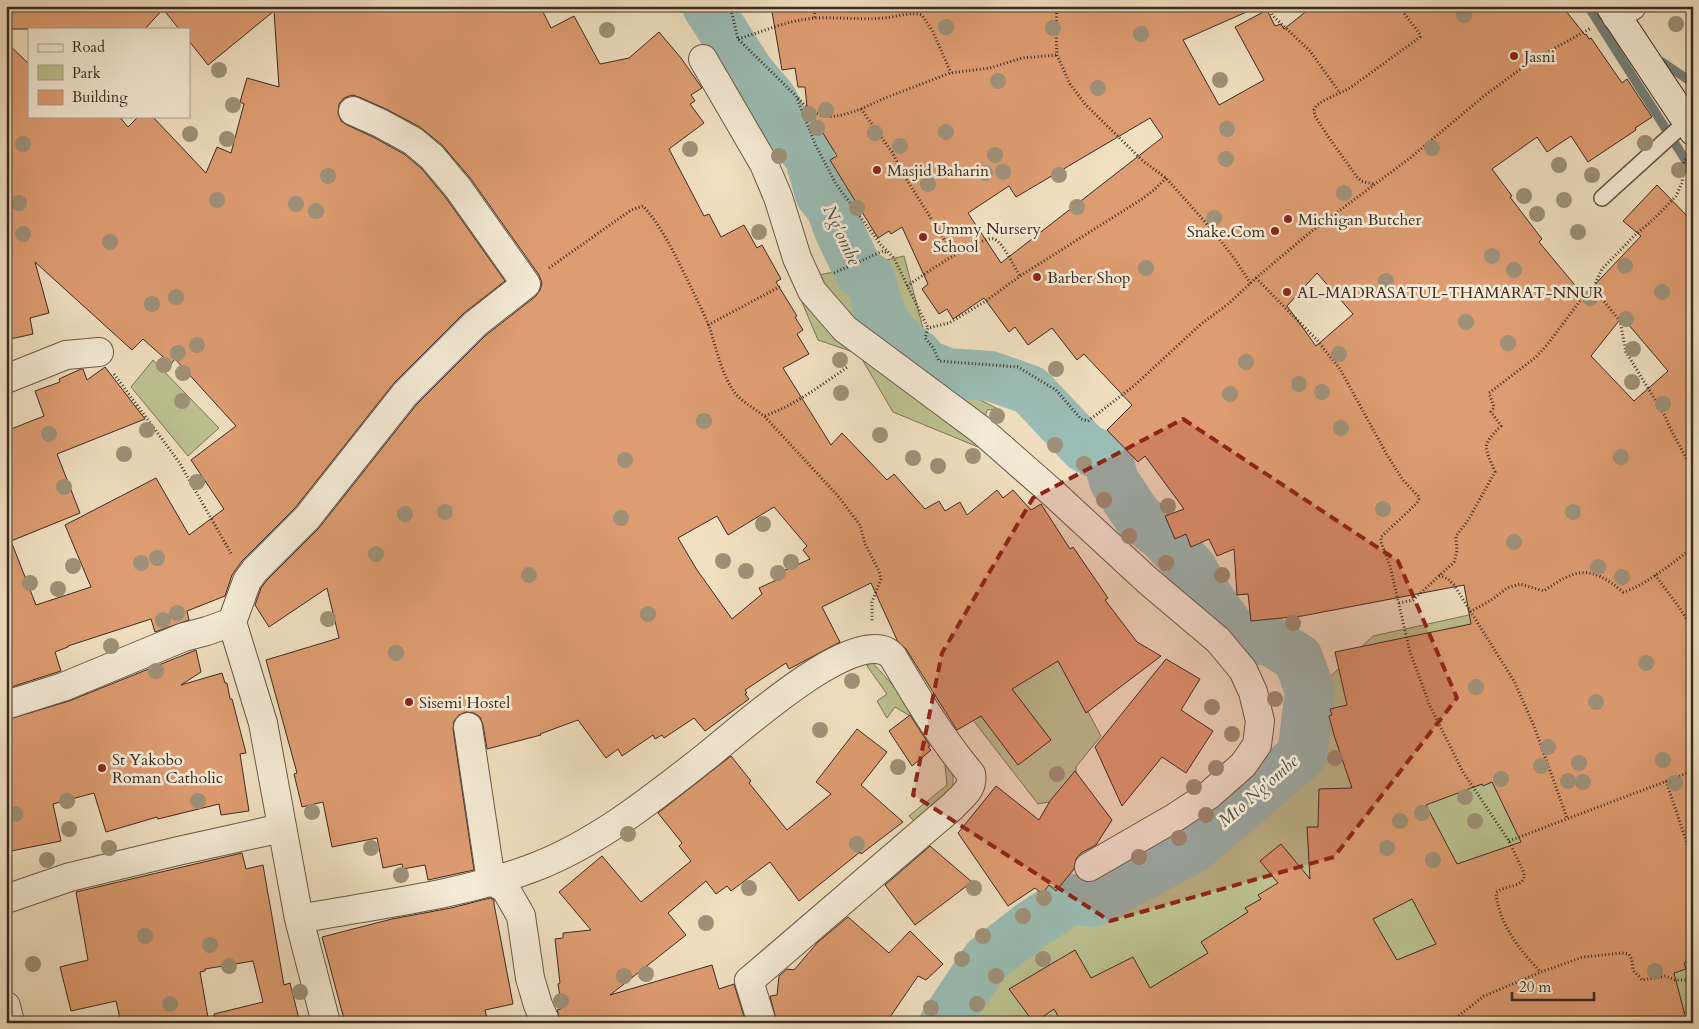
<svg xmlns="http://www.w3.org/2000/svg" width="1699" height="1029" viewBox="0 0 1699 1029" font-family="Cardo,serif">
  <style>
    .green { fill: #bcc291; stroke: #7c7659 }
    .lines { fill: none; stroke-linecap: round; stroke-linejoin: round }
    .stream { stroke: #74827a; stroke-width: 9 }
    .river { stroke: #9abdb5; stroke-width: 50 }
    .building { fill: #de9c72; stroke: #3b2a21; fill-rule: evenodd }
    .lane-casing { stroke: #685849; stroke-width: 18 }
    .street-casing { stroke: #685849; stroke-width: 30 }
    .secondary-casing { stroke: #3b2a21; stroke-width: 30 }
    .path { stroke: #3b2a21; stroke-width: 3; stroke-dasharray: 1 2.5; stroke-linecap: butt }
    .lane { stroke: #f5ebd6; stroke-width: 15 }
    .street { stroke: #f5ebd6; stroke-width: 28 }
    .secondary { stroke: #f5ebd6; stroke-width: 28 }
    .tree { fill: #9e9178 }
    .marked { fill: #8f2418; fill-opacity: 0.2; stroke: #8f2418; stroke-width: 4; stroke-dasharray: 10 6; stroke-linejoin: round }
    .poi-dot { fill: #8f2418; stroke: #f5ebd6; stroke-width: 2 }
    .labels { text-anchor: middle; stroke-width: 5; stroke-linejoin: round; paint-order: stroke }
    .poi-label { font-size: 16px; fill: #3b2a21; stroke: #f5ebd6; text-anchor: start }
    .water-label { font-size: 18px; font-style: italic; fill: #534f46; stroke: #f5ebd6 }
  </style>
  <rect width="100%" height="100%" fill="#f0e0c0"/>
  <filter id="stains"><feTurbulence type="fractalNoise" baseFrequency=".004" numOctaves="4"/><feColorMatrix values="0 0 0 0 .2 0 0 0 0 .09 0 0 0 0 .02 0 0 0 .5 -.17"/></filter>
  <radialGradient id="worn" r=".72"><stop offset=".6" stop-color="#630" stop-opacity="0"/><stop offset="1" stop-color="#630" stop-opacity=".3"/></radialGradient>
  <!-- green -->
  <path class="green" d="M 904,256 L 924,332 L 909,363 L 998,409 L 987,410 L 978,447 L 893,412 L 859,354 L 818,340 L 793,281 Z
    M 153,360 L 219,428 L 188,456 L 131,387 Z
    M 1624,581 L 1693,600 L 1693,1023 L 940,1023 L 1003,937 L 1101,914 L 1252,816 L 1302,744 L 1293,712 L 1373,636 Z
    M 1071,649 L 1070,678 L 1101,736 L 1076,767 L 1077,797 L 1038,804 L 966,711 Z
    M 871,661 L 919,714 L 915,719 L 895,707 L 887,718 L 877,701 L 887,694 L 867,666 Z
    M 945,765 L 953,766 L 953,788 L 916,823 L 909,816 L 947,785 Z"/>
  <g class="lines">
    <!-- stream -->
    <path class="stream" d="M 1588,6 L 1693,172
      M 1662,62 L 1693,83"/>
    <!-- river -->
    <path class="river" d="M 707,6 L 749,72 L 772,99 L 787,127 L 800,143 L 810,159 L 820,194 L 831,208 L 839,230 L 859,272 L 870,278 L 878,308 L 887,325 L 901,342 L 918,355 L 923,363 L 947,373 L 990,376 L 1030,390 L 1085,448 L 1108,459 L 1114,481 L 1138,517 L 1161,535 L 1192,568 L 1208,597 L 1239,640 L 1269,640 L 1298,658 L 1310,691 L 1302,755 L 1192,849 L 1093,902 L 1071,899 L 1030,926 L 986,960 L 944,1023"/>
  </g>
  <!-- building -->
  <path class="building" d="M 6,6 L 540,6 L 551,28 L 574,16 L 600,64 L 629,58 L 659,32 L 681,58 L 702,88 L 691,95 L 695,101 L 690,104 L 704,123 L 669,149 L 704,216 L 709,214 L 721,237 L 744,225 L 757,248 L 762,245 L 781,279 L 776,282 L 797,316 L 795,317 L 803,330 L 797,334 L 809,354 L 783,368 L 831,445 L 842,433 L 887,480 L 894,474 L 925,509 L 939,501 L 945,511 L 960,502 L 967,515 L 997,490 L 1003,498 L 1013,490 L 1031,510 L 1041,504 L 1070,549 L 1073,547 L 1108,598 L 1105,600 L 1137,642 L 1161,656 L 1086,713 L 1058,661 L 1012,689 L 1051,740 L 1018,765 L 981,716 L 957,730 L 906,649 L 898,642 L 871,583 L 822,607 L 840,642 L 789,669 L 786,663 L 745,690 L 747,693 L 745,694 L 749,699 L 705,731 L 694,718 L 664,738 L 662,735 L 655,739 L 653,735 L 622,756 L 618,749 L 606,758 L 578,720 L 540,734 L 541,735 L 487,749 L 483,725 L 480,717 L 474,713 L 466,712 L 459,715 L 454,721 L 453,729 L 474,870 L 428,880 L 425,865 L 403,869 L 402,864 L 383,868 L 377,838 L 332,847 L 323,802 L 302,807 L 294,774 L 297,773 L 266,660 L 339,638 L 327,588 L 269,627 L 255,605 L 261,588 L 267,580 L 319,528 L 417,404 L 485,336 L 536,296 L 540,290 L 542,283 L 539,275 L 471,179 L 442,145 L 420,127 L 386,109 L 359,97 L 352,95 L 344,98 L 339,104 L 338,113 L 341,121 L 347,125 L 373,137 L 404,154 L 421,168 L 446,198 L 505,281 L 464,313 L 394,383 L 295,508 L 242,561 L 232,575 L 225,596 L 187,611 L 189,620 L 155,632 L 151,619 L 68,646 L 68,647 L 55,652 L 61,671 L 8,688 L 6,683 L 6,431 L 44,416 L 35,391 L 60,382 L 59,379 L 81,369 L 83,369 L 87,380 L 105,367 L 145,419 L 57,454 L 80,513 L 11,541 L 36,605 L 91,587 L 65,525 L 156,478 L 189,535 L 224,509 L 191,460 L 236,426 L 175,359 L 171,364 L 143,339 L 132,350 L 35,262 L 49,313 L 30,318 L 33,334 L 6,340 L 6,42 L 29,64 L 29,116 L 119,116 L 128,127 L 139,116 L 152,116 L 206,173 L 217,147 L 231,153 L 244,104 L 240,102 L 247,78 L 279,87 L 274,11 L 208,65 L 189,41 L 189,29 L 179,29 L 163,9 L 145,29 L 6,29 ZM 774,507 L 807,546 L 803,550 L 810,559 L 781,572 L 783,577 L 759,588 L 762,594 L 732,619 L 697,570 L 678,538 L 717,516 L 728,535 Z
    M 771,6 L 1260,6 L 1183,40 L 1219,105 L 1264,80 L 1235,27 L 1267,10 L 1275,26 L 1281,24 L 1284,29 L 1313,6 L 1562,6 L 1585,35 L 1586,34 L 1589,39 L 1591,38 L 1622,83 L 1627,79 L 1652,117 L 1635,128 L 1636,130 L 1588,162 L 1571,136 L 1547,152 L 1537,137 L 1492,169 L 1512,196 L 1510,197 L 1542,239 L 1539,242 L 1584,296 L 1641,236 L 1623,221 L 1657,185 L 1693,222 L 1693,959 L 1684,963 L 1686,969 L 1674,973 L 1687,1023 L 1062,1023 L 1054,1009 L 1034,1023 L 1009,989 L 1075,950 L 1091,978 L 1133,957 L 1150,988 L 1208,953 L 1201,942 L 1248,912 L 1245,908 L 1261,899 L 1258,895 L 1278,883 L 1260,861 L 1281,844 L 1310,879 L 1307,827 L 1318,827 L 1319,789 L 1352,788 L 1334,735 L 1329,716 L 1332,715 L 1330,709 L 1347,705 L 1335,652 L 1471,624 L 1464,585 L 1302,616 L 1251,621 L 1248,594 L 1237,595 L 1234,549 L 1217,556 L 1209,539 L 1191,547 L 1186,534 L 1175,539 L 1165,516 L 1184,509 L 1145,456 L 1138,462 L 1107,430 L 1132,405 L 1084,354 L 1077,360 L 1052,328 L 1028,345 L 1015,327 L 1009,332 L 984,298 L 953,319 L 947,309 L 939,314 L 922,289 L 928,284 L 902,227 L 891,234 L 889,231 L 878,238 L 830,160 L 837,156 L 807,107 L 805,87 L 798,87 L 795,68 L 782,70 ZM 1150,118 L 1163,137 L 1001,263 L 968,213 L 1009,186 L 1016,197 ZM 1317,273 L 1353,314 L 1316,346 L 1287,306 ZM 1622,317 L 1668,371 L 1634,401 L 1591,356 ZM 1492,782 L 1521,842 L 1457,864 L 1426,805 L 1482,784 L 1483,786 ZM 1412,899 L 1436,944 L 1397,960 L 1373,919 Z
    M 196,650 L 201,672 L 181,685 L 222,673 L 225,683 L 227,683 L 230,699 L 232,699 L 246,753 L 240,754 L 249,811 L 221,815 L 219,804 L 158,819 L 157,817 L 106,832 L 94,793 L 53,804 L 61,841 L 6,852 L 6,720 L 69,701 Z
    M 1166,659 L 1200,679 L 1181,710 L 1213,731 L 1186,773 L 1162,757 L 1122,806 L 1095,747 Z
    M 910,715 L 930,746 L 928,747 L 931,750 L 912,766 L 889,731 Z
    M 857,729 L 887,752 L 861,785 L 903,822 L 861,854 L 860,852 L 799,901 L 770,862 L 731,891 L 727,886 L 716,894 L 706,881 L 668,913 L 686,935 L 610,995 L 712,965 L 719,989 L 734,984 L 746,1023 L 561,1023 L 557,1010 L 561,1009 L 560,1003 L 561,1003 L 558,984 L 560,983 L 555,939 L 563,938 L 563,933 L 591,930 L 559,892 L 602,856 L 641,902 L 691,861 L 679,846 L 682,843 L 658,813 L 731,756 L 751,781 L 749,783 L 787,830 L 831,794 L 816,782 Z
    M 1075,771 L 1112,820 L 1096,845 L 1081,853 L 1076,859 L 1074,869 L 1056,891 L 1049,885 L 1042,894 L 1035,888 L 1008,906 L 958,833 L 996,786 L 1039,820 L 1050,801 Z
    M 930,846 L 972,882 L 915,925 L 885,885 Z
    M 242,853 L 246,869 L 263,865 L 284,985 L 290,983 L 300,1023 L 215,1023 L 214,1014 L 263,1002 L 253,961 L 205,969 L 205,971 L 200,972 L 209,1023 L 121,1023 L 116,1001 L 71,1011 L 60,967 L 88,960 L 76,892 Z
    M 490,898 L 494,900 L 494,904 L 513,1004 L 485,1010 L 488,1023 L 345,1023 L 322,937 L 392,919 L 451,908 Z
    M 848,917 L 889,953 L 910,931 L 943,964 L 926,980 L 918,976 L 886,1023 L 867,1021 L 777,1023 L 770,996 L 777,995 L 779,976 L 787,969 L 794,970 L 818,942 Z"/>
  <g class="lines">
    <!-- lane casing -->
    <g class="lane-casing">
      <path id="lane" d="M 1602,198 L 1687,121"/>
    </g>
    <!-- street casing -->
    <g class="street-casing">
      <path id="street" d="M 1616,16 L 1632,6
        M 703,59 L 764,164 L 778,197 L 797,258 L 812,291 L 845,329 L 981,430 L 1054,494 L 1147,580 L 1218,640 L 1243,670 L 1253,692 L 1260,721 L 1257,745 L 1243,765 L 1209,795 L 1174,818 L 1089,867
        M 6,379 L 66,355 L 99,352
        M 6,705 L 63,687 L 184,637 L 207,631 L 232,622
        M 468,727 L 491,881 L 505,888 L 521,916 L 530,978 L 538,1005 L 546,1023
        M 6,899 L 70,877 L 178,851 L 282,828
        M 299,919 C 378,904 460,896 535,867 C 597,843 652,799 703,759 C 731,738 861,617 893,657 C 917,698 941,738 971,774 C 974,789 962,796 953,806 L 749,981 L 762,1023
        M 6,1006 L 10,1023
        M 326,1023 L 299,919 L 263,723 L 232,622 L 247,581 L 255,570 L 307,518 L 405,394 L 475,324 L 526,284 L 458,188 L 432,157 L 413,141 L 380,123 L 353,111"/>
    </g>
    <!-- secondary casing -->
    <g class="secondary-casing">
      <path id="secondary" d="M 1610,6 L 1693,131"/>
    </g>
    <!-- path -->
    <path class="path" d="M 730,6 L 738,39 L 796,96 L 816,146 L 836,184 L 881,245 L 894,258 L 928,328
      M 814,6 L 815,18
      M 1057,6 L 1056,31 L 1057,55 L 1070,84 L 1085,104 L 1143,161 L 1166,178 L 1214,232 L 1234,258 L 1251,284
      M 1266,6 L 1269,7 L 1272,15 L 1310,51 L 1340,93
      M 738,39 C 765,31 788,20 816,18 C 839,17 861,20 884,18 C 897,17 910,11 922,15 L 933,32 L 951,73
      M 798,98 C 819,122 833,119 861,109 L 892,152 L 905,177 L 954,255
      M 861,109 L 885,98 L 950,73 L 990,68 L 1022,58 L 1057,55
      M 1166,178 L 1154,190 L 1142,199 L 1020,276 L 986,301 L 949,323 L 928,328 L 925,338 L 934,349 L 939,361 L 1018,367 L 1056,390 L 1081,419 L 1088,421 L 1135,385 L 1201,324 L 1227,305 L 1256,278 L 1308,234 L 1410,158 L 1484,96 L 1530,62 L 1591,28
      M 1373,184 L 1361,181 L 1357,177 L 1327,135 L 1315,116 L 1314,110 L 1316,106 L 1323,101 L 1350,88 L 1420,37 L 1420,34 L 1400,8 L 1401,6
      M 549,268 L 631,210 L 643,206 C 663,228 675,255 688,281 C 695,296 703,311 709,326 C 716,347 722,376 735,393 C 743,403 756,409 765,417 L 838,496 L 860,525 L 865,544 L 879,571 L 881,579 L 872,602 L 872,622
      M 834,273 L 883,251 L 887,253
      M 1256,278 L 1316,339 L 1340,369 L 1387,455 L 1403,480 L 1418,496 L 1419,499 L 1417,503 L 1381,537 L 1381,542 L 1390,566 L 1410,652 L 1430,706 L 1463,772 L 1509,841 L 1524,873 C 1526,889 1504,884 1496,893 C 1499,924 1520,951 1541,972
      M 907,286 C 920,277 981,235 994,239 C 1003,242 1014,267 1020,276
      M 1593,288 L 1620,321 L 1626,352 L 1665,416 L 1670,428 L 1693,471
      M 708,325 L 781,286
      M 114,374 L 179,462 L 232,555
      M 765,416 C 797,404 821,385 849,366
      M 1439,575 L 1448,579 L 1454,585 L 1514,681 L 1534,726 L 1567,818
      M 1655,575 L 1679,607 L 1693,629
      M 1399,603 L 1413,600 L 1454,562 L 1457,551 L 1456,536 L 1467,522 L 1495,472 C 1485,446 1480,447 1501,426 L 1491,412 L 1494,407 L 1489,393 L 1536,357 L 1547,345 L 1580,301 L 1593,288 L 1602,269 L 1634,236 L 1655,218 L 1676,196 L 1682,183 L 1684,161 L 1687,158
      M 1470,612 L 1493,599 L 1507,588 L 1520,584 L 1544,591 C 1576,568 1591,565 1623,592 C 1644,587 1674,561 1693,548
      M 1666,781 L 1693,861
      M 1509,841 L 1693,771
      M 1337,1023 L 1356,1018 L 1361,1023
      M 1443,1023 L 1452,1021 L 1484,996 L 1541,972 L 1583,957 L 1622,953 L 1629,954 L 1632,960 L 1633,970 L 1642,980 L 1666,976 L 1675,980 L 1693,980"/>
    <!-- lane -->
    <use href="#lane" class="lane"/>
    <!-- street -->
    <use href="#street" class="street"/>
    <!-- secondary -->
    <use href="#secondary" class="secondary"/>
  </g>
  <!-- trees -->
  <g class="tree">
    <circle cx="1464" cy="15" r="8"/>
    <circle cx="1676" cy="24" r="8"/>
    <circle cx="946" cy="27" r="8"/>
    <circle cx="1053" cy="28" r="8"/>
    <circle cx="607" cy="30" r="8"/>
    <circle cx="1141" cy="34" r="8"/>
    <circle cx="219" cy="70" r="8"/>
    <circle cx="1220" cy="80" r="8"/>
    <circle cx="998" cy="81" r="8"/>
    <circle cx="1098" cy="88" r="8"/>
    <circle cx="233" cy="105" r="8"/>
    <circle cx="826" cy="110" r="8"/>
    <circle cx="809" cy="114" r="8"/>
    <circle cx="817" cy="128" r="8"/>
    <circle cx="1227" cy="129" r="8"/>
    <circle cx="946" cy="132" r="8"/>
    <circle cx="875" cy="133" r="8"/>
    <circle cx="190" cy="134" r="8"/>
    <circle cx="227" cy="139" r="8"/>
    <circle cx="1645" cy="143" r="8"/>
    <circle cx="23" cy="144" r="8"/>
    <circle cx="900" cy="146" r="8"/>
    <circle cx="1432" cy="148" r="8"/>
    <circle cx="690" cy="149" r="8"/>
    <circle cx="995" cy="155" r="8"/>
    <circle cx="779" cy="156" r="8"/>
    <circle cx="1226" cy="159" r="8"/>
    <circle cx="1559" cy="165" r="8"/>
    <circle cx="1679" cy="170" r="8"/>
    <circle cx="1003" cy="172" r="8"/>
    <circle cx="985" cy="173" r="8"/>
    <circle cx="1059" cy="175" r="8"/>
    <circle cx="1592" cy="175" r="8"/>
    <circle cx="328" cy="176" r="8"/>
    <circle cx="928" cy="184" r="8"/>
    <circle cx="1344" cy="193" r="8"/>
    <circle cx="1524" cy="196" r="8"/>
    <circle cx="217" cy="200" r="8"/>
    <circle cx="1564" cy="200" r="8"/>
    <circle cx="19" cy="203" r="8"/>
    <circle cx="296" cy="204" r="8"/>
    <circle cx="1077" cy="207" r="8"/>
    <circle cx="857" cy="208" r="8"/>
    <circle cx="316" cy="211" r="8"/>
    <circle cx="1537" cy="214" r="8"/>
    <circle cx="1214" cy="218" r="8"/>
    <circle cx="759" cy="232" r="8"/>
    <circle cx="1578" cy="232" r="8"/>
    <circle cx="23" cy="234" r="8"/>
    <circle cx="110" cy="242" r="8"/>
    <circle cx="1492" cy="256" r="8"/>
    <circle cx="1625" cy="266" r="8"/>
    <circle cx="1146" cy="268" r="8"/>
    <circle cx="1514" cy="270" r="8"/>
    <circle cx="1386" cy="281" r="8"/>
    <circle cx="1662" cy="292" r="8"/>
    <circle cx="176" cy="297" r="8"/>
    <circle cx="1590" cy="298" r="8"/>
    <circle cx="152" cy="304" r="8"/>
    <circle cx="1626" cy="319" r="8"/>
    <circle cx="1466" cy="322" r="8"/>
    <circle cx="1508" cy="343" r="8"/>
    <circle cx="197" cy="345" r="8"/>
    <circle cx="1633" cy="349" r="8"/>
    <circle cx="178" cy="353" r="8"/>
    <circle cx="1339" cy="354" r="8"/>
    <circle cx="840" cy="360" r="8"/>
    <circle cx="1246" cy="362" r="8"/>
    <circle cx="164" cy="365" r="8"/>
    <circle cx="1056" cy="369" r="8"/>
    <circle cx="183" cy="373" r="8"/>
    <circle cx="1632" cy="382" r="8"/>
    <circle cx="1299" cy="384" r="8"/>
    <circle cx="1322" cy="392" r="8"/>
    <circle cx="841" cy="393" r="8"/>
    <circle cx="1230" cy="394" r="8"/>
    <circle cx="182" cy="401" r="8"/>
    <circle cx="1663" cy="404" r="8"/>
    <circle cx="997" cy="416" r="8"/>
    <circle cx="704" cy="421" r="8"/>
    <circle cx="1341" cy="428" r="8"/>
    <circle cx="147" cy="430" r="8"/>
    <circle cx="49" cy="434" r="8"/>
    <circle cx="880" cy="435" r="8"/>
    <circle cx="1055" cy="445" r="8"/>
    <circle cx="124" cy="454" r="8"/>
    <circle cx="973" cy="456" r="8"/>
    <circle cx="1621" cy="457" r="8"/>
    <circle cx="913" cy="458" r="8"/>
    <circle cx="625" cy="460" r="8"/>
    <circle cx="1084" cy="464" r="8"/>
    <circle cx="938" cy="466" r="8"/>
    <circle cx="197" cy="482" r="8"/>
    <circle cx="64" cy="487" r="8"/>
    <circle cx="1104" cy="500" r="8"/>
    <circle cx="1168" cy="506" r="8"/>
    <circle cx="1383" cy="509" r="8"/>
    <circle cx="445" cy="512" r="8"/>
    <circle cx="1573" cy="512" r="8"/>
    <circle cx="405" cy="514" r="8"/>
    <circle cx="621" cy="518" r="8"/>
    <circle cx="763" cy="524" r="8"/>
    <circle cx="1129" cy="536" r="8"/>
    <circle cx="1514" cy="542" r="8"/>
    <circle cx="376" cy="554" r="8"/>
    <circle cx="157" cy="558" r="8"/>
    <circle cx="723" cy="561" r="8"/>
    <circle cx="791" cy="562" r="8"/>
    <circle cx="141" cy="563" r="8"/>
    <circle cx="1166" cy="563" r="8"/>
    <circle cx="73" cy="566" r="8"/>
    <circle cx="1598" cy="567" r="8"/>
    <circle cx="746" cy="571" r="8"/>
    <circle cx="778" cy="573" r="8"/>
    <circle cx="529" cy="575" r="8"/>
    <circle cx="1222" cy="575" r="8"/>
    <circle cx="1622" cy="577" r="8"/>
    <circle cx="30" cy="583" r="8"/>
    <circle cx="58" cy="589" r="8"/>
    <circle cx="177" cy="613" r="8"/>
    <circle cx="648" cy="614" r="8"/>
    <circle cx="328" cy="619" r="8"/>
    <circle cx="163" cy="620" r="8"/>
    <circle cx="1293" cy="623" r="8"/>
    <circle cx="111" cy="646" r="8"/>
    <circle cx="396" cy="653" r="8"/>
    <circle cx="1646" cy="663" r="8"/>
    <circle cx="156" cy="671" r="8"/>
    <circle cx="852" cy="681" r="8"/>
    <circle cx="1476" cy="687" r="8"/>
    <circle cx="1275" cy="699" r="8"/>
    <circle cx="1596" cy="702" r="8"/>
    <circle cx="1212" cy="707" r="8"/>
    <circle cx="820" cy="730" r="8"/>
    <circle cx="1232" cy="734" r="8"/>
    <circle cx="1548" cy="747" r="8"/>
    <circle cx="1335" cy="758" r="8"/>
    <circle cx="1663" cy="760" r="8"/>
    <circle cx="1579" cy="763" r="8"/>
    <circle cx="1541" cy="766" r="8"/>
    <circle cx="898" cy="767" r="8"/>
    <circle cx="1216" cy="768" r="8"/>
    <circle cx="1057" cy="774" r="8"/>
    <circle cx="1501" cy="779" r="8"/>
    <circle cx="1568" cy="781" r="8"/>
    <circle cx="1583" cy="782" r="8"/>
    <circle cx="1675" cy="783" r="8"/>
    <circle cx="1194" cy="787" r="8"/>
    <circle cx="1465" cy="797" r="8"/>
    <circle cx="67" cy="801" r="8"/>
    <circle cx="198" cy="801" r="8"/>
    <circle cx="312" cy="812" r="8"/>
    <circle cx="1422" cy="813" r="8"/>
    <circle cx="15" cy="814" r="8"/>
    <circle cx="1206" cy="815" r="8"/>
    <circle cx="1400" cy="821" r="8"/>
    <circle cx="1475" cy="821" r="8"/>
    <circle cx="69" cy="829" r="8"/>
    <circle cx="628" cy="834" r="8"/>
    <circle cx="1179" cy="838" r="8"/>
    <circle cx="857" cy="844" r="8"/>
    <circle cx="109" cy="848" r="8"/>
    <circle cx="371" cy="848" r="8"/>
    <circle cx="1387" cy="848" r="8"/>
    <circle cx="1139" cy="857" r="8"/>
    <circle cx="47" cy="860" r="8"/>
    <circle cx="1433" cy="860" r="8"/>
    <circle cx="401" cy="875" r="8"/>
    <circle cx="749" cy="888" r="8"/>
    <circle cx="974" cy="888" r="8"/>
    <circle cx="1044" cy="898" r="8"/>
    <circle cx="1023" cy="916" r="8"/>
    <circle cx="706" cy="923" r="8"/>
    <circle cx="145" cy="936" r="8"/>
    <circle cx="983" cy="936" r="8"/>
    <circle cx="210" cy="945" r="8"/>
    <circle cx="962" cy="959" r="8"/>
    <circle cx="1043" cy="959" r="8"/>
    <circle cx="33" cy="964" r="8"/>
    <circle cx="229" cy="966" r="8"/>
    <circle cx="1655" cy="971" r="8"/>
    <circle cx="646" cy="974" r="8"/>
    <circle cx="624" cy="976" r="8"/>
    <circle cx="996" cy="976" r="8"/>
    <circle cx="300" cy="992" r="8"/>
    <circle cx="561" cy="1001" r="8"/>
    <circle cx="170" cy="1004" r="8"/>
    <circle cx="977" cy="1004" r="8"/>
    <circle cx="931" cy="1008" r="8"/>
  </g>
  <!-- marked area -->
  <path class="marked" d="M 1183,419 L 1398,561 L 1457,698 L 1334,857 L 1110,921 L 913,795 L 942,653 L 1033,498 Z"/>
  <!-- markers -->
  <g class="poi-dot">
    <circle cx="1514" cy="56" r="5"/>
    <circle cx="877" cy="170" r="5"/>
    <circle cx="1288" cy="219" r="5"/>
    <circle cx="1275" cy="231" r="5"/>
    <circle cx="923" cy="237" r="5"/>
    <circle cx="1037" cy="277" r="5"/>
    <circle cx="1287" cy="292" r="5"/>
    <circle cx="409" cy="702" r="5"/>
    <circle cx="102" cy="768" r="5"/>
  </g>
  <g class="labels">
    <!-- poi labels -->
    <g class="poi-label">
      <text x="1524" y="62">Jasni</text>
      <text x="887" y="176">Masjid Baharin</text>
      <text x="1298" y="225">Michigan Butcher</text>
      <text x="933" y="234">Ummy Nursery<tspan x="933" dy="18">School</tspan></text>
      <text x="1265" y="237" text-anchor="end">Snake.Com</text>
      <text x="1047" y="283">Barber Shop</text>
      <text x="1297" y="298">AL-MADRASATUL-THAMARAT-NNUR</text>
      <text x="419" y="708">Sisemi Hostel</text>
      <text x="112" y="765">St Yakobo<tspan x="112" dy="18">Roman Catholic</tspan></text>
    </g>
    <!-- water labels -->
    <g class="water-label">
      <text transform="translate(842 235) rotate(65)" y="6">Ng'ombe</text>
      <text transform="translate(1258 791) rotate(-41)" y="6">Mto Ng'ombe</text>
    </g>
  </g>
  <!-- margin -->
  <rect width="1699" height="1029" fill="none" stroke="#f0e0c0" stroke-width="25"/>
  <rect x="8" y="8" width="1684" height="1014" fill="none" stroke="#3b2a21" stroke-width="2.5"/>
  <rect x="12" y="12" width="1674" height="1004" fill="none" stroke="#3b2a21"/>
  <!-- legend -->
  <rect x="28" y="28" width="162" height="90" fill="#f5ebd6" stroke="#ab9e8e"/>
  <rect x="38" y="44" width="25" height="8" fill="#f5ebd6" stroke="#ab9e8e"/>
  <text x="72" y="52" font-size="15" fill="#3b2a21">Road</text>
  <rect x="38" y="65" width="25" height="15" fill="#bcc291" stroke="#ab9e8e"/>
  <text x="72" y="78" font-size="15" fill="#3b2a21">Park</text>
  <rect x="38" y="90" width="25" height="15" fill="#de9c72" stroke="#ab9e8e"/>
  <text x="72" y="102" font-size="15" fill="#3b2a21">Building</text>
  <!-- scale -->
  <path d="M1512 992v8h82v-8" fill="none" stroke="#3b2a21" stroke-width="2.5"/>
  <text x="1519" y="992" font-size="15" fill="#3b2a21" stroke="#f5ebd6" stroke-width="4" paint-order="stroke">20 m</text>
  <rect width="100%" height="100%" filter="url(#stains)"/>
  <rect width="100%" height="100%" fill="url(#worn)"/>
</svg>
